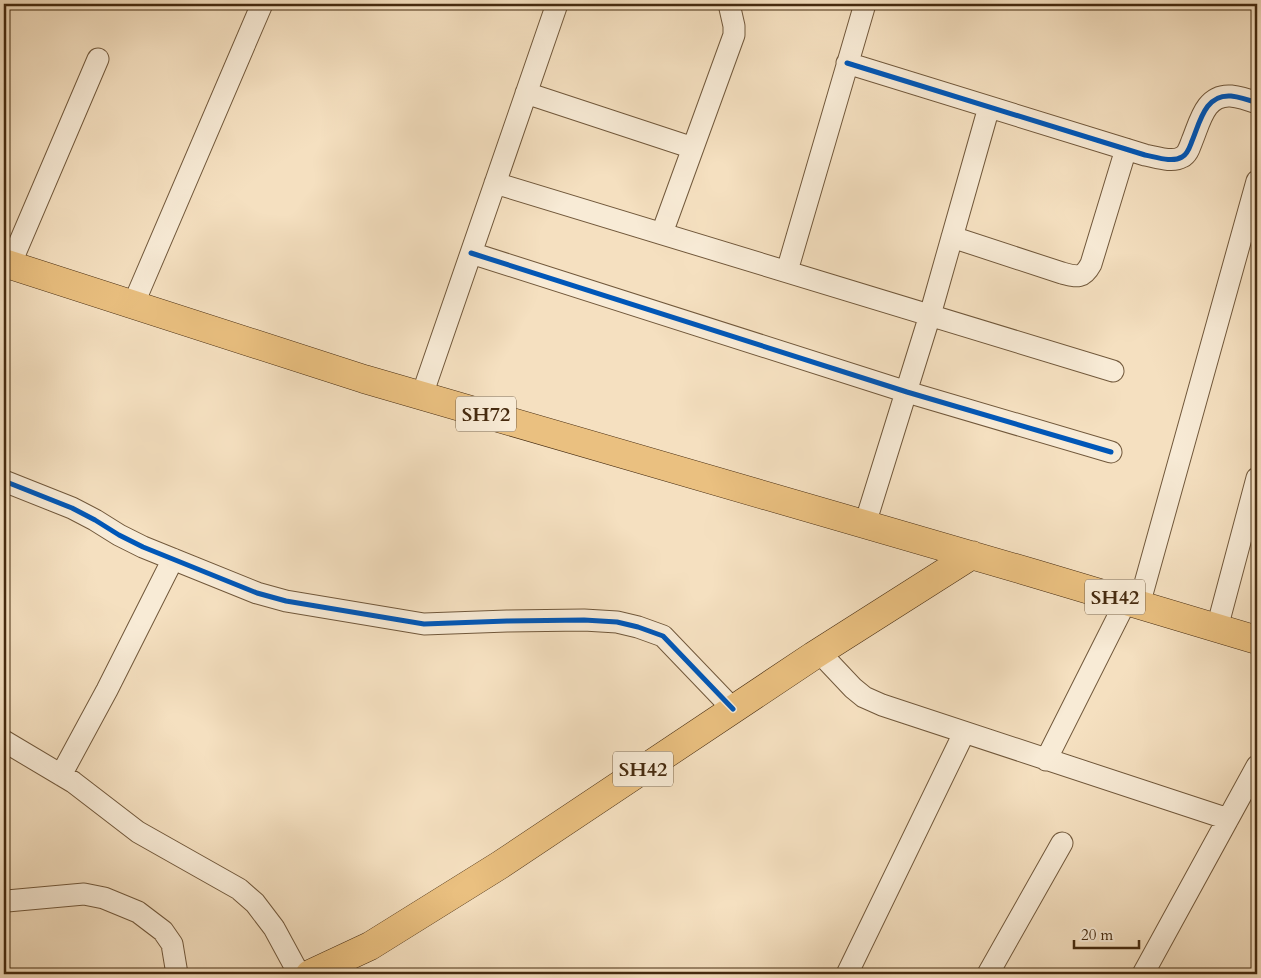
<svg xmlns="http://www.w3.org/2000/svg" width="1261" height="978" viewBox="0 0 1261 978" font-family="Cardo,serif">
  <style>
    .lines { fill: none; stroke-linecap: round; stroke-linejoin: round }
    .street-casing { stroke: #71583b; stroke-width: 23 }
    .primary-casing { stroke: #452a0f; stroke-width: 29 }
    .street { stroke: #f8ebd6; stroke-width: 21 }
    .primary { stroke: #eac080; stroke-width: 28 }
    .cycleway-casing { stroke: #f8ebd6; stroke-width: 8 }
    .cycleway { stroke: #0057b8; stroke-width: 5 }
    .labels { text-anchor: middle; stroke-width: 4; stroke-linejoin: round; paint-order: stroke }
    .shield { fill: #f8ebd6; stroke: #7b644b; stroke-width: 1 }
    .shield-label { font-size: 20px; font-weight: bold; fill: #452a0f }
  </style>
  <rect width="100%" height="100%" fill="#f5e0c0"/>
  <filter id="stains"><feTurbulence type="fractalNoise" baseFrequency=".004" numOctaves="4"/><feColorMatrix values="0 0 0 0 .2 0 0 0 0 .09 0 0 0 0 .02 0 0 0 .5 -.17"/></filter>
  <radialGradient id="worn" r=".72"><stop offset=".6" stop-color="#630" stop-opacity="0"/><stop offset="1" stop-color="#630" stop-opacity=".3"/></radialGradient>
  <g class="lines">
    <!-- street casing -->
    <g class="street-casing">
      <path id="street" d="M 847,63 L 1145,155 C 1156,157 1172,163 1182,157 C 1188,154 1190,146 1192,141 C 1200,122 1205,94 1231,96 C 1240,97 1249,100 1257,103
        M 526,93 L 693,148
        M 495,183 L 1113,371
        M 662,233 L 734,35 L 734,26 L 729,4
        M 952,237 L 1062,273 C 1077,277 1083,279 1091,264 L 1126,149
        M 471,253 L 907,392 L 1111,452
        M 10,265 L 98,59
        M 787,271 L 865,4
        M 133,305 L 262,4
        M 422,395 L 557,4
        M 4,481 L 72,508 L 95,520 L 119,535 L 143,547 L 257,593 L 286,601 L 424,624 L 507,621 L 584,620 L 617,622 L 638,627 L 663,636 L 733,709
        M 865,524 L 930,315 L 989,107
        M 1139,605 L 1257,181
        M 1217,628 L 1257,478
        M 819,652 L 853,688 L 864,697 L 882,705 L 1228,819
        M 4,741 L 73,782 L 138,832 L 239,889 L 255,903 L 274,928 L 299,974
        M 1046,760 L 1126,601
        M 61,775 L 107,690 L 173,559
        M 7,901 L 84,894 L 104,898 L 138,912 L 163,931 L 172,944 L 177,974
        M 847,974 L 964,733
        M 988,974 L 1062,843
        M 1143,974 L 1257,766"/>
    </g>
    <!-- primary casing -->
    <g class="primary-casing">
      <path id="primary" d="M 4,263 L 364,379 L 1036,574 L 1257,640
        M 310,974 L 370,946 L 500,865 L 813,656 L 972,555"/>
    </g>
    <!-- street -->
    <use href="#street" class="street"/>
    <!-- primary -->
    <use href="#primary" class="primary"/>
    <!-- cycleway casing -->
    <g class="cycleway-casing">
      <path id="cycleway" d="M 847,63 L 1145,155 C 1156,157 1172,163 1182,157 C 1188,154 1190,146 1192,141 C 1200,122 1205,94 1231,96 C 1240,97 1249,100 1257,103
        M 471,253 L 907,392 L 1111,452
        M 4,481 L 72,508 L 95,520 L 119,535 L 143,547 L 257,593 L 286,601 L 424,624 L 507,621 L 584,620 L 617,622 L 638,627 L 663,636 L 733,709"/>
    </g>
    <!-- cycleway -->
    <use href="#cycleway" class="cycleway"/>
  </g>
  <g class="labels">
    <!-- shield labels -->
    <g class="shield">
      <rect x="456" y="396.5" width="60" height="35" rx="4"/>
      <rect x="1085" y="579.5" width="60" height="35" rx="4"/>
      <rect x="613" y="751.5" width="60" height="35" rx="4"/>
    </g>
    <g class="shield-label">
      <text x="486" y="421">SH72</text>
      <text x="1115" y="604">SH42</text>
      <text x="643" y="776">SH42</text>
    </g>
  </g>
  <!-- margin -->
  <rect width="1261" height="978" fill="none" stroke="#f5e0c0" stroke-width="20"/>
  <rect x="5" y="5" width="1251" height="968" fill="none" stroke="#452a0f" stroke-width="2.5"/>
  <rect x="10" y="10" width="1241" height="958" fill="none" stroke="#452a0f"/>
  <!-- scale -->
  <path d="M1074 940v8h65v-8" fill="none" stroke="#452a0f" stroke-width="2.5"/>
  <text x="1081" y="940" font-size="15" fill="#452a0f" stroke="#f8ebd6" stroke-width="4" paint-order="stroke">20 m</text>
  <rect width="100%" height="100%" filter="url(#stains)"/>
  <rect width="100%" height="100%" fill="url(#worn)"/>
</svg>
